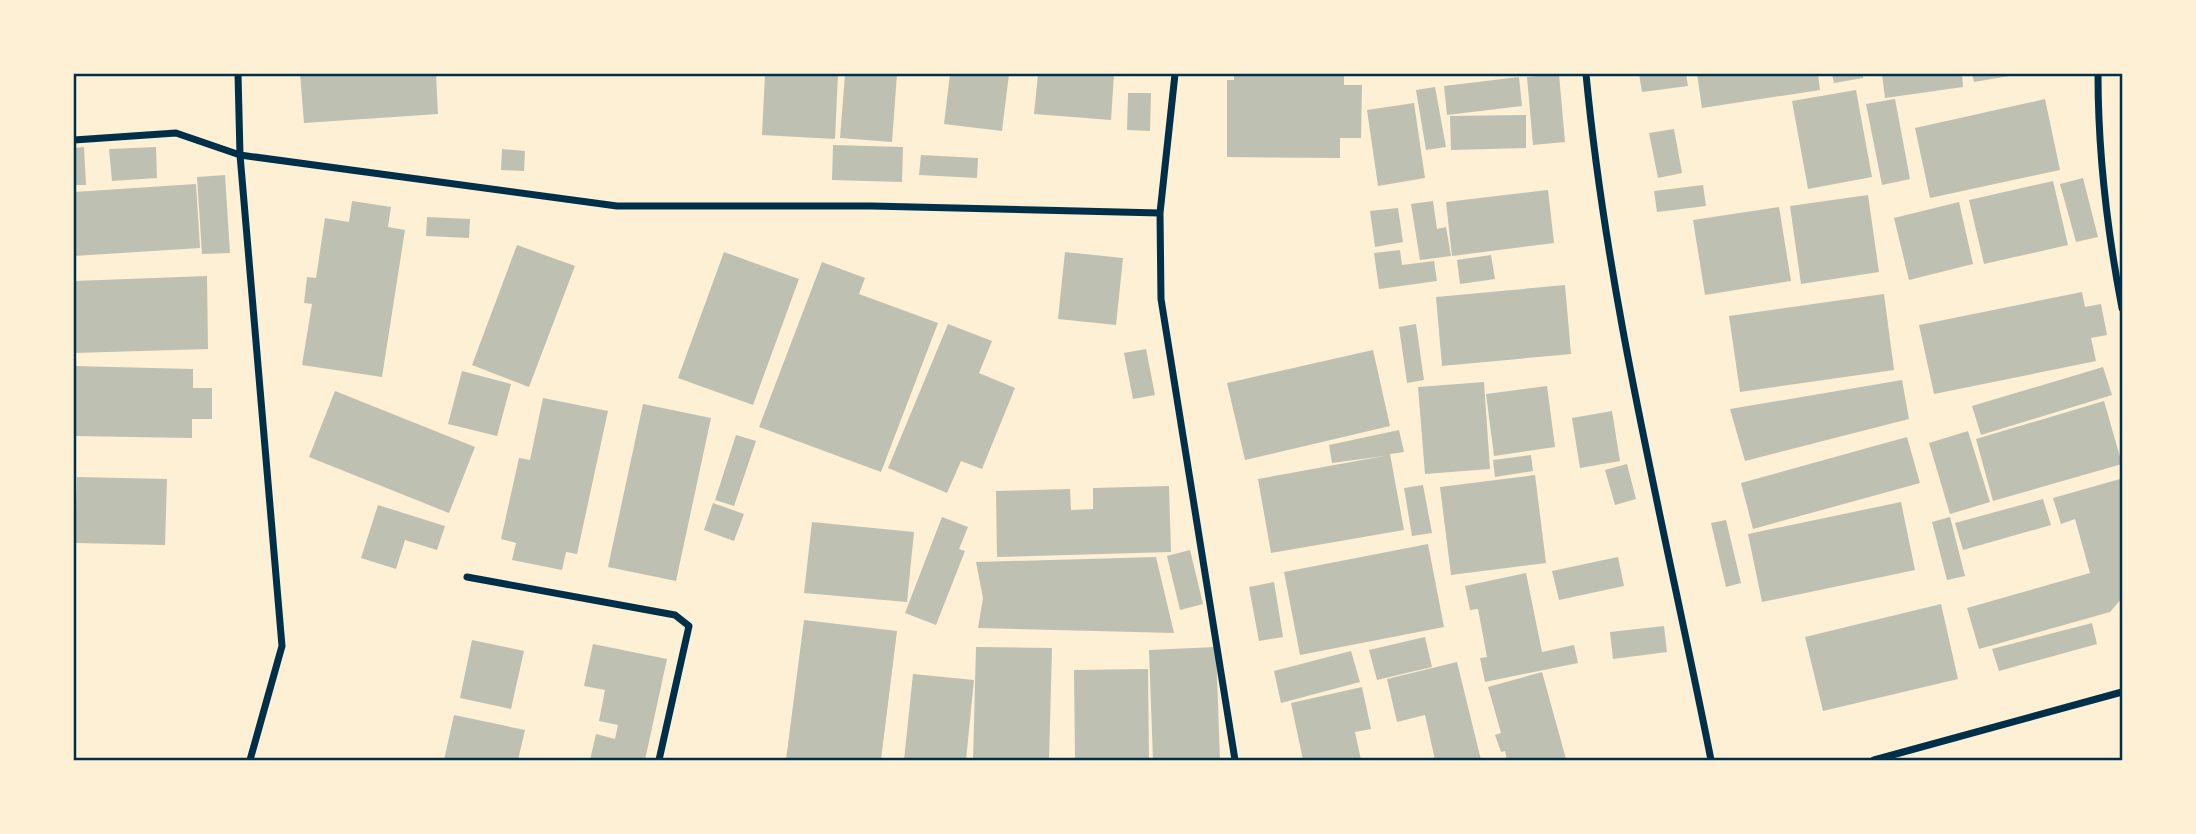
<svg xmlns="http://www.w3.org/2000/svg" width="2196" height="834" viewBox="0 0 2196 834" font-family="'DM Sans',sans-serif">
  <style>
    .building { fill: #bec0b2 }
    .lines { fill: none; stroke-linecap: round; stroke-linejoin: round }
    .minor { stroke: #003049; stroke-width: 7 }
    .neatline { fill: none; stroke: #003049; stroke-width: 2.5 }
  </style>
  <rect width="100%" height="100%" fill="#fdf0d5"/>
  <!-- building -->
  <path class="building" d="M 300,74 L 436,74 L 438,114 L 304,123 Z
    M 765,74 L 838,74 L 835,139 L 762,135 Z
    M 845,74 L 897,74 L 892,142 L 840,138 Z
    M 950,74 L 1009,74 L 1002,131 L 944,124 Z
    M 1038,74 L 1114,74 L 1111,120 L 1034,114 Z
    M 1234,74 L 1344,74 L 1344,85 L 1362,85 L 1361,138 L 1340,138 L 1340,158 L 1227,157 L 1227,80 L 1234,80 Z
    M 1559,74 L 1565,142 L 1533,145 L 1527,77 Z
    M 1639,74 L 1686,74 L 1688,86 L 1642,92 Z
    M 1697,74 L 1818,74 L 1820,90 L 1702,108 Z
    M 1832,74 L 1863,74 L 1863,78 L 1834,83 Z
    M 1882,74 L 1962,74 L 1963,87 L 1885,98 Z
    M 1972,74 L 2015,74 L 2015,75 L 1974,82 Z
    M 1519,77 L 1522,106 L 1447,115 L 1444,86 Z
    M 1435,87 L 1446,147 L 1426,150 L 1416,90 Z
    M 1856,90 L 1872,177 L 1808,189 L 1792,101 Z
    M 1128,93 L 1151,93 L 1150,131 L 1127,130 Z
    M 1895,99 L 1910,179 L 1882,185 L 1866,104 Z
    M 2045,99 L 2060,170 L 1930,198 L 1915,128 Z
    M 1414,103 L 1425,178 L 1378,186 L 1367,110 Z
    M 1526,115 L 1526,148 L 1451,150 L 1450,116 Z
    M 1674,129 L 1682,173 L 1658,178 L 1649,133 Z
    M 833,145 L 903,147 L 902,182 L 832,180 Z
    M 84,147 L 86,185 L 74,185 L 74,148 Z
    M 156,147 L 157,178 L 112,181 L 109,149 Z
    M 502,149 L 525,151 L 524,171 L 501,170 Z
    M 921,155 L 978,158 L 977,178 L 919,175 Z
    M 225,175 L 230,253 L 202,254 L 197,177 Z
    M 2083,178 L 2098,237 L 2076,242 L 2060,184 Z
    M 2053,181 L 2068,245 L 1984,264 L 1969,200 Z
    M 196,184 L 200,248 L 74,256 L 74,192 Z
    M 1703,185 L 1706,206 L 1657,212 L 1654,191 Z
    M 1548,190 L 1554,243 L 1452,256 L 1446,202 Z
    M 1868,195 L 1879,272 L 1801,284 L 1790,206 Z
    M 352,201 L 391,207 L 388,227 L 405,230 L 382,377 L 302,365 L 312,304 L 304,303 L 307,277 L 316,278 L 325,218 L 349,222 Z
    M 1433,201 L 1437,229 L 1446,227 L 1451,256 L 1420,260 L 1411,204 Z
    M 1959,202 L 1973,264 L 1909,280 L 1894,218 Z
    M 1779,207 L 1791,281 L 1705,295 L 1693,220 Z
    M 1398,208 L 1403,242 L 1375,247 L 1370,211 Z
    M 427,217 L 470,219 L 469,238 L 426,236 Z
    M 517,245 L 575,266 L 529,387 L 472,365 Z
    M 1400,250 L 1402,265 L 1434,261 L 1437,281 L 1379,289 L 1374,253 Z
    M 724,252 L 799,279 L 753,405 L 678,378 Z
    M 1065,252 L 1123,258 L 1116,325 L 1058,319 Z
    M 1491,255 L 1495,279 L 1460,284 L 1457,260 Z
    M 822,262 L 865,278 L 859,294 L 938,323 L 881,472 L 759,427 Z
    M 207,276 L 208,349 L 74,353 L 74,281 Z
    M 1565,285 L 1571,354 L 1442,366 L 1436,297 Z
    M 2082,292 L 2085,307 L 2101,304 L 2107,335 L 2091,338 L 2096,361 L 1934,394 L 1919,325 Z
    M 1884,294 L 1894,370 L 1740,392 L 1729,316 Z
    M 948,324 L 992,341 L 979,373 L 1015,388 L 982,469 L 961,461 L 947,493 L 888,468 Z
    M 1416,324 L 1424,380 L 1407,383 L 1399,327 Z
    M 1146,349 L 1155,395 L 1133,399 L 1124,353 Z
    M 1373,350 L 1390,426 L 1245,460 L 1227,383 Z
    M 74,366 L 193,369 L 193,388 L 212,388 L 212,419 L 192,419 L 192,438 L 74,436 Z
    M 2103,367 L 2112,395 L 1981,435 L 1972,406 Z
    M 462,371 L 511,384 L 497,436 L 448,424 Z
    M 1902,380 L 1909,419 L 1745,461 L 1730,409 Z
    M 1484,382 L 1490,469 L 1425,474 L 1418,387 Z
    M 1547,386 L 1555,447 L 1494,456 L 1486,394 Z
    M 335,391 L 475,447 L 449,513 L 309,457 Z
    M 543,398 L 608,411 L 577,554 L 566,552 L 562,570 L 512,560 L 516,543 L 501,539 L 519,458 L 530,460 Z
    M 2104,401 L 2122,464 L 1993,501 L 1976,439 Z
    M 643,404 L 711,418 L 676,581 L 608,567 Z
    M 1612,411 L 1620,461 L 1580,468 L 1572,418 Z
    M 1399,430 L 1404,452 L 1390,454 L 1404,530 L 1271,553 L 1258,479 L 1384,456 L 1332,463 L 1329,445 Z
    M 1968,431 L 1990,502 L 1950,514 L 1929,443 Z
    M 736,435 L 756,441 L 734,506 L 715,500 Z
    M 1907,437 L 1920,483 L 1753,529 L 1741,483 Z
    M 1531,455 L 1533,471 L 1495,477 L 1493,460 Z
    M 1627,464 L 1636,499 L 1615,505 L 1605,470 Z
    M 1535,475 L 1546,563 L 1451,575 L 1440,487 Z
    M 77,477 L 167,479 L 165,545 L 75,543 Z
    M 2120,479 L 2122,598 L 2110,612 L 1979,649 L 1967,608 L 2090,573 L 2075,519 L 2061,524 L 2053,498 Z
    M 1423,485 L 1432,533 L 1412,536 L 1404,488 Z
    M 1169,486 L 1171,552 L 997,557 L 996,491 L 1070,489 L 1071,510 L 1093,509 L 1093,488 Z
    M 2043,499 L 2051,525 L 1963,550 L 1955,523 Z
    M 1901,502 L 1915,570 L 1762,602 L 1748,534 Z
    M 713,503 L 744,514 L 734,541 L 704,530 Z
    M 378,505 L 445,526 L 437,550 L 405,540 L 396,569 L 361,558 Z
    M 942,517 L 968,527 L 959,549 L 965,551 L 936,625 L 905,613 Z
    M 1950,517 L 1965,576 L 1947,580 L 1932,522 Z
    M 1726,520 L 1741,583 L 1726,587 L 1711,523 Z
    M 812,522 L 914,532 L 907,602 L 804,593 Z
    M 1428,544 L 1444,627 L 1300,655 L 1284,572 Z
    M 1190,550 L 1203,604 L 1180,610 L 1167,556 Z
    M 1156,557 L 1174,633 L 978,628 L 983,598 L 976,562 Z
    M 1618,557 L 1624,586 L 1559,600 L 1552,571 Z
    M 1526,573 L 1542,652 L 1574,645 L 1578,663 L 1485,682 L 1480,658 L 1487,657 L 1478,609 L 1470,610 L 1465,586 Z
    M 1274,582 L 1283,637 L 1259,641 L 1249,587 Z
    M 1941,604 L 1958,679 L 1823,711 L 1805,637 Z
    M 804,620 L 897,631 L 881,760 L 786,760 Z
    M 2092,623 L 2097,644 L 1999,671 L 1992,649 Z
    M 1664,626 L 1667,652 L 1613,659 L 1610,632 Z
    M 1425,637 L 1432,667 L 1377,680 L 1369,650 Z
    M 472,640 L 524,651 L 511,709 L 460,698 Z
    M 593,644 L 667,659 L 645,760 L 590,760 L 596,734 L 615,739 L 618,725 L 599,721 L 605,690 L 584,686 Z
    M 976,647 L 1052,648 L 1049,760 L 973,760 Z
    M 1216,647 L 1220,760 L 1153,760 L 1149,650 Z
    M 1351,651 L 1360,682 L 1281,703 L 1274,671 Z
    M 1457,662 L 1481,760 L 1435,760 L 1425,715 L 1397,722 L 1387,679 Z
    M 1148,669 L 1149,760 L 1075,760 L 1074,670 Z
    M 1542,672 L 1566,759 L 1507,760 L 1505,751 L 1501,752 L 1495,735 L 1501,733 L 1488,687 Z
    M 913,674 L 974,680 L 966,760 L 904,760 Z
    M 1362,687 L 1371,729 L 1355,732 L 1361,760 L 1303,760 L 1291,703 Z
    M 454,715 L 525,730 L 518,760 L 444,760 Z"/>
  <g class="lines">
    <!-- minor -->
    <path class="minor" d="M 238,74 L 240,155 L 282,646 L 250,760
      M 1175,74 L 1160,213 L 1161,299 L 1235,760
      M 1586,74 C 1608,305 1666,533 1711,760
      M 2098,74 C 2098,153 2107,230 2122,308
      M 74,140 L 176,133 L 240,155 L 617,206 L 872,206 L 1160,213
      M 467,577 L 675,615 L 689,626 L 659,760
      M 1874,760 L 2122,692"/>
  </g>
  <!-- border -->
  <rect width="2196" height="834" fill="none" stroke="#fdf0d5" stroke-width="150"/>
  <rect x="75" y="75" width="2046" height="684" class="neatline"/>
</svg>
